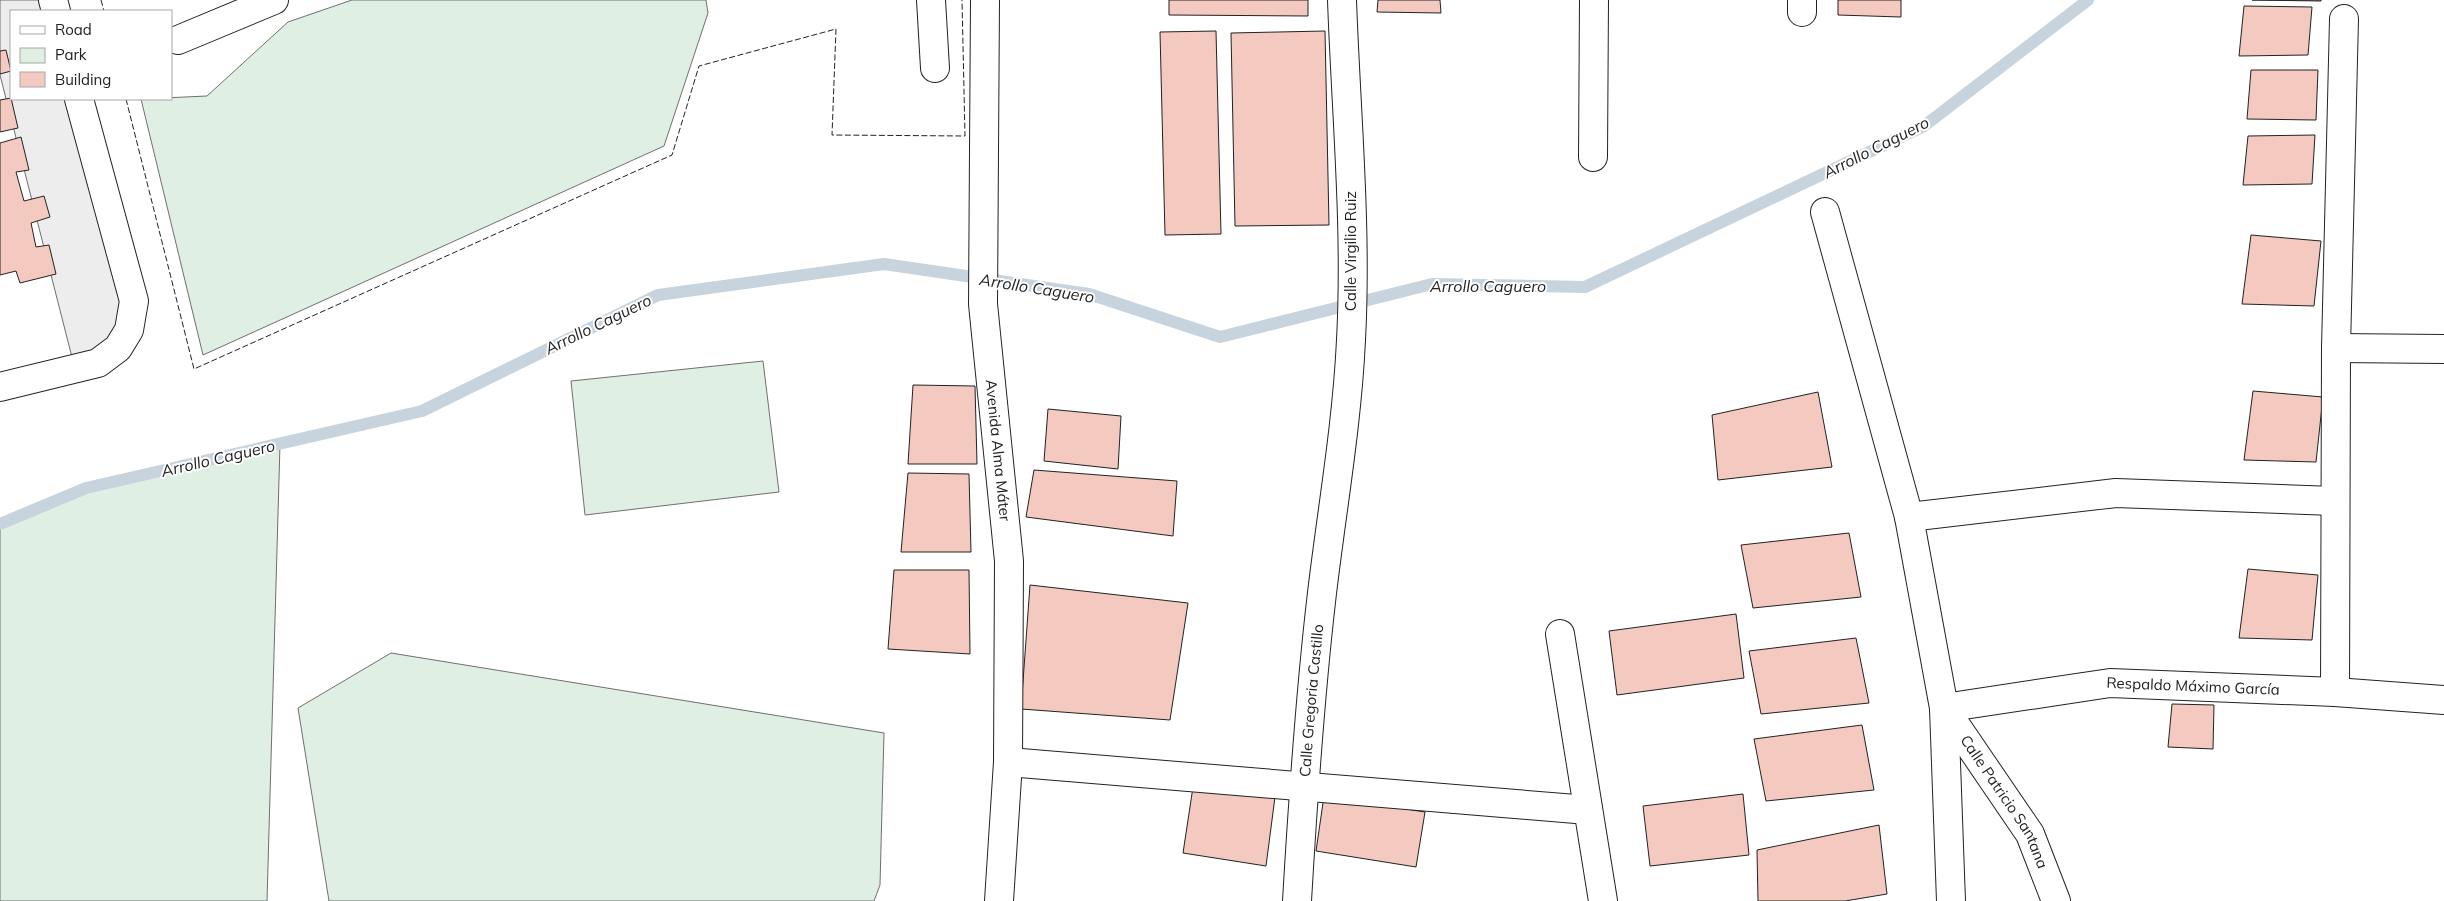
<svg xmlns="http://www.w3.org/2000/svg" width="2444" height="901" viewBox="0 0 2444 901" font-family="Mulish,sans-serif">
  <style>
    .green { fill: #e0efe3; stroke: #6f6f6f }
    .parking { fill: #ededed; stroke: #6f6f6f }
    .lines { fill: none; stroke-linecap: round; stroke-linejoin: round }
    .stream { stroke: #c7d3dd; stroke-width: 12 }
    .building { fill: #f3c9c0; stroke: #222 }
    .minor-casing { stroke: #222; stroke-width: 30 }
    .minor { stroke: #fff; stroke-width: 28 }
    .fence { stroke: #222; stroke-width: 1; stroke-dasharray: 6 2.5; stroke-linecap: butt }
    .labels { text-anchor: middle; stroke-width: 4; stroke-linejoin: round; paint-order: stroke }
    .street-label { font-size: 15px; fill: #222; stroke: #fff }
    .water-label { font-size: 16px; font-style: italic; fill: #222; stroke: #fff }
  </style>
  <rect width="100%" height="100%" fill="#fff"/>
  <!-- green -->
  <path class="green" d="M 352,0 L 706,0 L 708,13 L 664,146 L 203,355 L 141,99 L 207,96 L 288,22 Z
    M 763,361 L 779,492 L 585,515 L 571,381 Z
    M 280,444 L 267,901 L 0,901 L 0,524 L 86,488 Z
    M 391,653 L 884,733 L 880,885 L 874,901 L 329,901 L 298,708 Z"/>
  <!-- parking -->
  <path class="parking" d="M 0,0 L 53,0 L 56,11 L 11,11 L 11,99 L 79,99 L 129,330 L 75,369 L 0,75 Z"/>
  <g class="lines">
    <!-- stream -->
    <path class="stream" d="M 0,524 L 86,488 L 422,411 L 658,295 L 884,264 L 1089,294 L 1220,337 L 1432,284 L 1585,287 L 1924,126 L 2088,0"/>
  </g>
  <!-- building -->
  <path class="building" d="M 1169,0 L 1308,0 L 1308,16 L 1169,15 Z
    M 1378,0 L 1440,0 L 1441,13 L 1377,12 Z
    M 1838,0 L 1901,0 L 1901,17 L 1838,15 Z
    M 2252,0 L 2321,0 L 2321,1 Z
    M 2244,6 L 2312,7 L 2308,55 L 2239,56 Z
    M 1216,31 L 1221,234 L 1165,235 L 1160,32 Z
    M 1325,31 L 1329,225 L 1235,226 L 1231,33 Z
    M 6,50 L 11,71 L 0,74 L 0,51 Z
    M 2251,70 L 2318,70 L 2316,120 L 2247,119 Z
    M 11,98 L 18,128 L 0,132 L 0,100 Z
    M 2315,135 L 2312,184 L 2243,185 L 2248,136 Z
    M 21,137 L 29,170 L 16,172 L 24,201 L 44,196 L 50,217 L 31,223 L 36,247 L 49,245 L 56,274 L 20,283 L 16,271 L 0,275 L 0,143 Z
    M 2251,235 L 2321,241 L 2314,306 L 2242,304 Z
    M 913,385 L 975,386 L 977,464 L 908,464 Z
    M 2253,391 L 2323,397 L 2316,462 L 2244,460 Z
    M 1818,392 L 1832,467 L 1718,480 L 1712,415 Z
    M 1048,409 L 1121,416 L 1118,469 L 1044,461 Z
    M 1034,470 L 1177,481 L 1173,536 L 1026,517 Z
    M 908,473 L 969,474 L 971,552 L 901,552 Z
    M 1849,533 L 1861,597 L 1753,608 L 1741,545 Z
    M 2248,569 L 2318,575 L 2312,640 L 2239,638 Z
    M 894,570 L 969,570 L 970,654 L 888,649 Z
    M 1030,585 L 1188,603 L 1170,720 L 1021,709 Z
    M 1736,614 L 1744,678 L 1617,695 L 1609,631 Z
    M 1856,638 L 1869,703 L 1761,714 L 1749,651 Z
    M 2172,704 L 2214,705 L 2213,749 L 2168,747 Z
    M 1862,725 L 1874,790 L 1766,801 L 1754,739 Z
    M 1193,787 L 1275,797 L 1266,866 L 1183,853 Z
    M 1743,794 L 1749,855 L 1650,866 L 1643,806 Z
    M 1324,796 L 1425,812 L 1416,867 L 1316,851 Z
    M 1879,825 L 1887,894 L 1845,901 L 1758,901 L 1757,850 Z"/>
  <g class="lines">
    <!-- minor casing -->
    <g class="minor-casing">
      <g id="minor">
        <path d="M 53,0 L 56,11"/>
        <path d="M 931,0 L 935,68"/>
        <path id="s1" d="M 985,0 L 983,304 L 1009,561 L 1008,762 L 999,901"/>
        <path d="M 1802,12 L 1802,0"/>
        <path d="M 178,40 L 274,0"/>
        <path d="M 1593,157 L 1594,0"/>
        <path d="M 1825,212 L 1909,517 L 1944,708 L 1951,901"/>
        <path d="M 2336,348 L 2444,349"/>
        <path d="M 0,387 L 98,363 L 118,348 L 129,330 L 134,301 L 79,99"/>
        <path d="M 1909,517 L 2116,493 L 2334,501"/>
        <path d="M 1560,634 L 1603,901"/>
        <path d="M 2335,692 L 2336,348 L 2344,19"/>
        <path id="s2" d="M 1944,708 L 2110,683 L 2335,692 L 2444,700"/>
        <path id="s3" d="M 1944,708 L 2030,834 L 2056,901"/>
        <path d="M 1008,762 L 1588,810"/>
        <path id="s4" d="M 1297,901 C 1303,798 1310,695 1322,593 C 1332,509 1347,425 1351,340 C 1357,227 1346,113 1342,0"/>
      </g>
    </g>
    <!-- minor -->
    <use href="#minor" class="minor"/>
    <!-- fence -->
    <path class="fence" d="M 101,0 L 104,11
      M 126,99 L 194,369 L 672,155 L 699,66 L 836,29 L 832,135 L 965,136 L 962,0"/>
  </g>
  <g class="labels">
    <!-- street labels -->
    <g class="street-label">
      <text transform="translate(1351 251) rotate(-90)" y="5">Calle Virgilio Ruiz</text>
      <text dy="5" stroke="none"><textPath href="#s1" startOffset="451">Avenida Alma Máter</textPath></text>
      <text dy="5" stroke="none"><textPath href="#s2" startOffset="251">Respaldo Máximo García</textPath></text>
      <text dy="5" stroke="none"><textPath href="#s4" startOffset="201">Calle Gregoria Castillo</textPath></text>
      <text dy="5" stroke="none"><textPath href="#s3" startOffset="112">Calle Patricio Santana</textPath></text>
    </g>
    <!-- water labels -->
    <g class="water-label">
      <text transform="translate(1876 147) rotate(-27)" y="6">Arrollo Caguero</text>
      <text x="1488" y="292">Arrollo Caguero</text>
      <text transform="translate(1037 288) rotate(9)" y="6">Arrollo Caguero</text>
      <text transform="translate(598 324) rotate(-26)" y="6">Arrollo Caguero</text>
      <text transform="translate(218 458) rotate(-13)" y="6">Arrollo Caguero</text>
    </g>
  </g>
  <!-- legend -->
  <rect x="10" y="10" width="162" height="90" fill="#ffffff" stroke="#a7a7a7"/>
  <rect x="20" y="26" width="25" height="8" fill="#ffffff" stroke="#a7a7a7"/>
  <text x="55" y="35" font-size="15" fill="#222222">Road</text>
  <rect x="20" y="48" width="25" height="15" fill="#e0efe3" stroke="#a7a7a7"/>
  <text x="55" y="60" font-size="15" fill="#222222">Park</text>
  <rect x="20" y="72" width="25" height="15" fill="#f3c9c0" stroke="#a7a7a7"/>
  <text x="55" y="85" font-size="15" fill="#222222">Building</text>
</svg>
